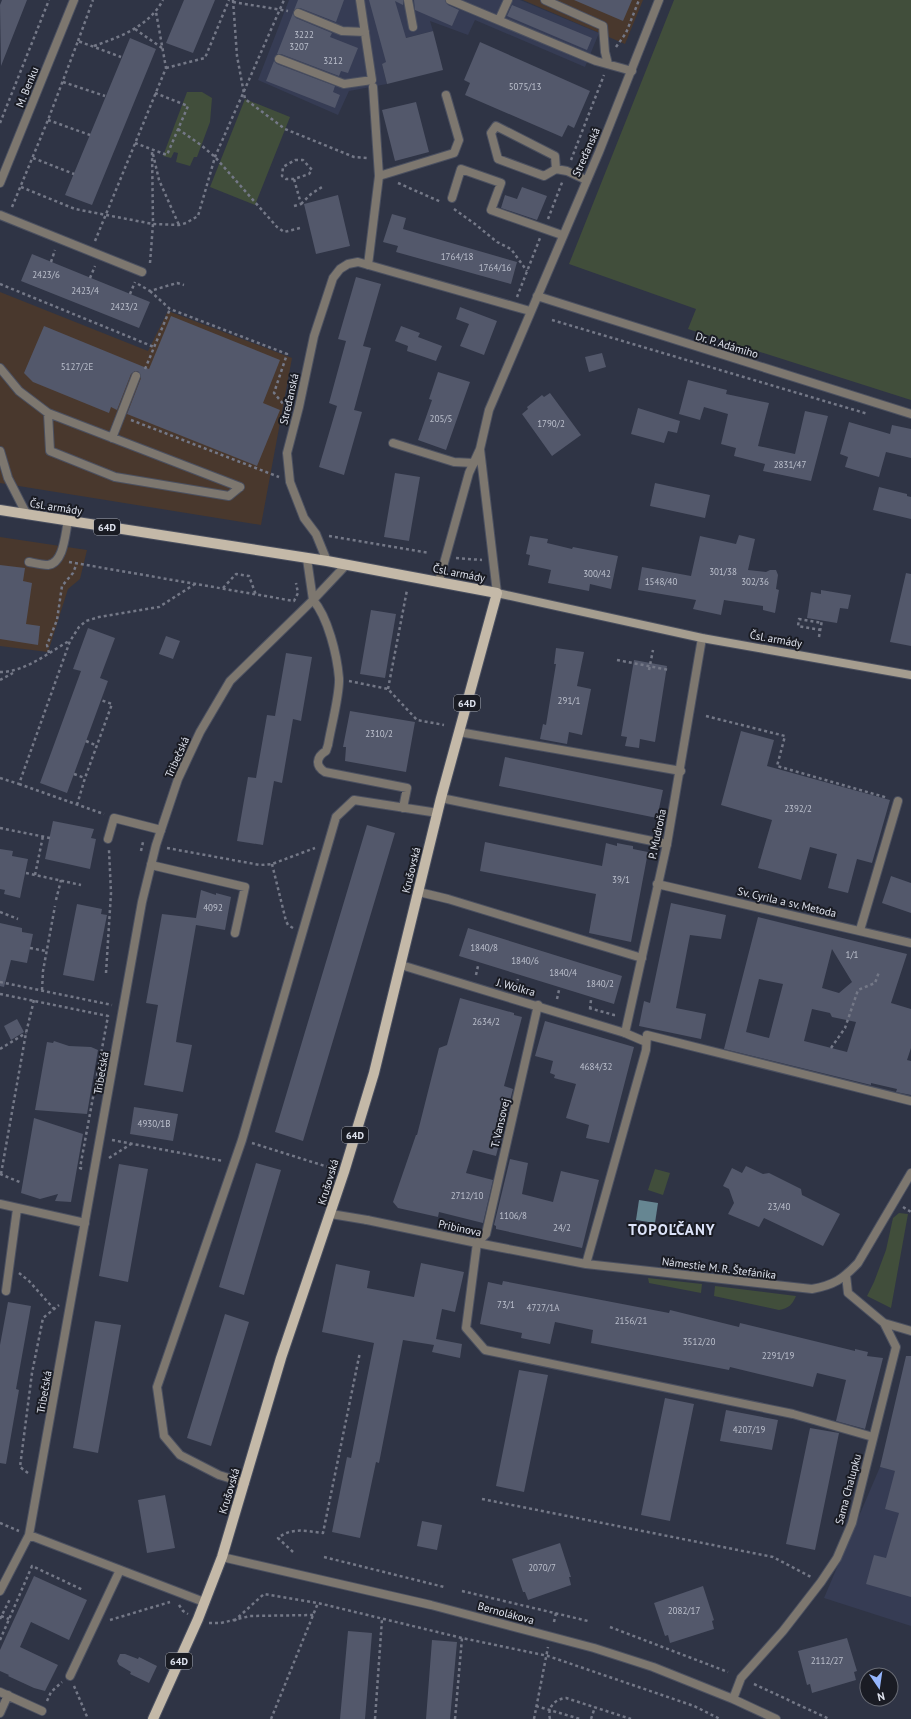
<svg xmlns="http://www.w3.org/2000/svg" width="911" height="1719" viewBox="0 0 911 1719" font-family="'PT Sans',sans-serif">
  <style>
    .commercial { fill: #49382d }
    .built { fill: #363c54 }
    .green { fill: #414e3b }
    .water { fill: #668692 }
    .building { fill: #53586b; fill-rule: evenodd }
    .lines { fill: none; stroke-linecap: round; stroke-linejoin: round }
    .lane-casing { stroke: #4b5060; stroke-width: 10 }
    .street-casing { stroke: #4b5060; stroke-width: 10 }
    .secondary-casing { stroke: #4b5060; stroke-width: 10 }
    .primary-casing { stroke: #4b5060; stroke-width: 12 }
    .path { stroke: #747887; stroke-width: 2.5; stroke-dasharray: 3 3; stroke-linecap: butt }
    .lane { stroke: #7d776f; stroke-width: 8 }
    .street { stroke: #7d776f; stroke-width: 8 }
    .secondary { stroke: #a59d8f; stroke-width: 8 }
    .primary { stroke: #c4b9a8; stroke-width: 10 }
    .labels { text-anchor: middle; stroke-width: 4; stroke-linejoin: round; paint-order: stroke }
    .number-label { font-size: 9px; fill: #bcc0cd }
    .shield { fill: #1a1c24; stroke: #a4a7b1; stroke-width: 1 }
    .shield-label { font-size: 10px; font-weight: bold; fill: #dfe3ee }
    .street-label { font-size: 11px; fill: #dfe3ee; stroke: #1a1c24 }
    .district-label { font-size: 15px; font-weight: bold; letter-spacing: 1px; fill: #dce3f9; stroke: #1a1c24 }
  </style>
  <rect width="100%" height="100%" fill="#2f3445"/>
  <!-- commercial -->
  <path class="commercial" d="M 523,0 L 643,0 L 625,44 Z
    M 0,292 L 148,351 L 168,311 L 292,358 L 261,525 L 0,483 Z
    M 0,537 L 87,550 L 80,579 L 68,589 L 48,652 L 0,646 Z"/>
  <!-- built -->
  <path class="built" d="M 289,0 L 520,0 L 599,33 L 585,67 L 475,20 L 468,35 L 430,21 L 433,31 L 398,40 L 402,58 L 382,64 L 387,84 L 349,91 L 338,115 L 258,80 Z
    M 880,1467 L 911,1475 L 911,1626 L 824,1598 Z"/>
  <!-- green -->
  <path class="green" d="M 674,0 L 911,0 L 911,400 L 688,329 L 696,309 L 569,264 Z
    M 187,92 L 202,92 L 212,98 L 210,122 L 197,157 L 194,157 L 190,166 L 176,162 L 178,153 L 174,152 L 171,158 L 163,156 Z
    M 245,99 L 290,117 L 255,205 L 210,187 Z
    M 655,1169 L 670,1173 L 663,1195 L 648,1190 Z
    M 899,1213 L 908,1214 L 891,1308 L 867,1296 L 874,1282 L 886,1250 L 893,1218 Z
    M 648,1278 L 702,1284 L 701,1293 L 649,1283 Z
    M 715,1286 L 796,1296 C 792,1305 789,1308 779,1310 L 714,1296 Z"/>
  <!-- water -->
  <path class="water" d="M 639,1200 L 658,1203 L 655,1223 L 636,1220 Z"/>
  <!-- building -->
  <path class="building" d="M 2,0 L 27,0 L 1,66 L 0,5 Z
    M 184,0 L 215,0 L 193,53 L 166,43 Z
    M 298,0 L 344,0 L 336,22 L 300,8 L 294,10 Z
    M 369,0 L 403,0 L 403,5 L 395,1 L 406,38 L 433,31 L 443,70 L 387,84 L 382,64 L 386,62 Z
    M 414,0 L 445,0 L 448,5 L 459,10 L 452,26 L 415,10 Z
    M 574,0 L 632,0 L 623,21 Z
    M 512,5 L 592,38 L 587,50 L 507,16 Z
    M 293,13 L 296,18 L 332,33 L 330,37 L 358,48 L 348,73 L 341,71 L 339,76 L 281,54 L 277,54 Z
    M 130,38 L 156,49 L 92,205 L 65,195 Z
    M 480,42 L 590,91 L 574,128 L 568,125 L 562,137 L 465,95 L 470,83 L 464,80 Z
    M 274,61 L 277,64 L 335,86 L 333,92 L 340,95 L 335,108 L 266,81 Z
    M 416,102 L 429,152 L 395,161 L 382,110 Z
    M 522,187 L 547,196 L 537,220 L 501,208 L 505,195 L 517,199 Z
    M 338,195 L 350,246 L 316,254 L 304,204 Z
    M 392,214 L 406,218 L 403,229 L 517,262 L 511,284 L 396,252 L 398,246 L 383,242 Z
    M 32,254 L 150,302 L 139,328 L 21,281 Z
    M 356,277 L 381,284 L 363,346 L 371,348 L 354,410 L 362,412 L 344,475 L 319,467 L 337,406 L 329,403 L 346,341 L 338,339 Z
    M 460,307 L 497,321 L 484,355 L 460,346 L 469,324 L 456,319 Z
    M 171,316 L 280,360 L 263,403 L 280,410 L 257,466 L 127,414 L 141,378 L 138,371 L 135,371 L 131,374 L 117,410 L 111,407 L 109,413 L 33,382 L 24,373 L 44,326 L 149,369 Z
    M 401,326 L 420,333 L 418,337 L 442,346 L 436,361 L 407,351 L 408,346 L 395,341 Z
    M 602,353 L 606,367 L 589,372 L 585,357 Z
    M 438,372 L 470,382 L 446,450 L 418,440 L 432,400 L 429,399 Z
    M 688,380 L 727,390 L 726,394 L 769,403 L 758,446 L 795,454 L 805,411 L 828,416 L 811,481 L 763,471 L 765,464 L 734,456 L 736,448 L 721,444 L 728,414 L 704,407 L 700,420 L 679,414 Z
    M 550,393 L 581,435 L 552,456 L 522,414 L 528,409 L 527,407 L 542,395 L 544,397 Z
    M 638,408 L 680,421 L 677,433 L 668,431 L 664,443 L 631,434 Z
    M 849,422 L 890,434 L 892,425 L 911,429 L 911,458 L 886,452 L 879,477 L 845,467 L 848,457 L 840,454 Z
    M 395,473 L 420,477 L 409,541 L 384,537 Z
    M 655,483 L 710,495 L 705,518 L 650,506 Z
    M 879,487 L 907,494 L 907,496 L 911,497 L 911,519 L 873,510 Z
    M 739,535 L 755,539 L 748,570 L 766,572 L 770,570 L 776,570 L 778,575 L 776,589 L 779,590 L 775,613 L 763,610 L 763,606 L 724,600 L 721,615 L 693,609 L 696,600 L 638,590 L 642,567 L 691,576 L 700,536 L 736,544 Z
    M 530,536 L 548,539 L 547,543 L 572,549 L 573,547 L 618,556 L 611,589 L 590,584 L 589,591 L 548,583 L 551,570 L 528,565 L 530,555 L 526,554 Z
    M 0,565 L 25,568 L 23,581 L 32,583 L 26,624 L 40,626 L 38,645 L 0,639 Z
    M 906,573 L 911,574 L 911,646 L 890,642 Z
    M 821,590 L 851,595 L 848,609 L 840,608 L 837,623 L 807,618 L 811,592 L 821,594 Z
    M 371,610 L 396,614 L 385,678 L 360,674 Z
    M 88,628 L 115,638 L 100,678 L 108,681 L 67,793 L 40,783 L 81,671 L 73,669 Z
    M 166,636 L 180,641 L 173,659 L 159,654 Z
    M 556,648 L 584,652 L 577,686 L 591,689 L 582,735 L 569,732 L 567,744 L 540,739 L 543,724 L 546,725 L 556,664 L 554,664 Z
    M 286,653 L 312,657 L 301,721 L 293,719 L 282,783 L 274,781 L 263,845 L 237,841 L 248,777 L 256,778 L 267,715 L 275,716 Z
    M 634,660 L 667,666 L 655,742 L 640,739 L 639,748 L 625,746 L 627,737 L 621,736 Z
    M 350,711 L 415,722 L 406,772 L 345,761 L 346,747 L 343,747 Z
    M 741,731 L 774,740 L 767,766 L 890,800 L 872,863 L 857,859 L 848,893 L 828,888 L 837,854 L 810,847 L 801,880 L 758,868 L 772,820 L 721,805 Z
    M 505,757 L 663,790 L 657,818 L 499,786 Z
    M 53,821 L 94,829 L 91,838 L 96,839 L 90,869 L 45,859 Z
    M 367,825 L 395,833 L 303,1141 L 275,1132 Z
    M 485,842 L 602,866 L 606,843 L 617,846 L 617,843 L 627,845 L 633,846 L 633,849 L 648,852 L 631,942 L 589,933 L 596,894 L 480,871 Z
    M 0,849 L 13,851 L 12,856 L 28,859 L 20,898 L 4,894 L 5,890 L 0,889 Z
    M 891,876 L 911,883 L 911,913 L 882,903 Z
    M 201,890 L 216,895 L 216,893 L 231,897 L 225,930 L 196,925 L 177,1035 L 176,1042 L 192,1045 L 183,1092 L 144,1085 L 158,1005 L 146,1003 L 162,914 L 196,918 Z
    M 671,903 L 726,915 L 721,939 L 690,935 L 676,1008 L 706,1014 L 701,1039 L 639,1026 L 644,1001 L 650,1003 Z
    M 77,904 L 102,909 L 101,914 L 107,915 L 94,981 L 63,975 Z
    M 758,917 L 907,954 L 891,1003 L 911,1009 L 911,1048 L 907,1060 L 911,1061 L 911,1095 L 896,1092 L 897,1089 L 871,1083 L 871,1085 L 724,1049 ZM 832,949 L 852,982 L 839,993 L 822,988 ZM 759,979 L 783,984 L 769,1038 L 746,1032 ZM 812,1009 L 830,1013 L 832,1017 L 856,1022 L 847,1052 L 804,1041 Z
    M 0,923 L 22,928 L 22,932 L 33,934 L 27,963 L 11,960 L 4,987 L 0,986 Z
    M 468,928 L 622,976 L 614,1004 L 459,956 Z
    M 460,998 L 514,1013 L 514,1015 L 522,1017 L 504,1086 L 513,1089 L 496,1156 L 473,1150 L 466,1173 L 493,1180 L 483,1223 L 439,1212 L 438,1217 L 398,1208 L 393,1202 L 416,1135 L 417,1135 L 439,1048 L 447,1045 Z
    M 17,1019 L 24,1032 L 11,1040 L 4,1026 Z
    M 545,1021 L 634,1047 L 609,1143 L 586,1138 L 589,1125 L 566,1118 L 576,1084 L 554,1078 L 555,1075 L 550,1073 L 553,1061 L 535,1056 Z
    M 54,1041 L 69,1046 L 91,1047 L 98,1050 L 87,1114 L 35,1110 L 47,1042 L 53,1043 Z
    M 134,1107 L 178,1114 L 173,1141 L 130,1134 Z
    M 34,1118 L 83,1134 L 71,1202 L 55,1201 L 58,1194 L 40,1199 L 21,1193 Z
    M 510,1159 L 528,1163 L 522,1194 L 553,1202 L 561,1171 L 599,1180 L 582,1248 L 496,1229 L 496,1226 L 494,1225 Z
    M 256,1163 L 281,1170 L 244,1295 L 219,1287 Z
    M 119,1164 L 148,1169 L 128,1282 L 99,1276 Z
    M 746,1166 L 763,1174 L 769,1173 L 801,1189 L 802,1195 L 840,1214 L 823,1246 L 764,1218 L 759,1227 L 728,1214 L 734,1203 L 729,1189 L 723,1186 L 732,1168 L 742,1173 Z
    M 421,1263 L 464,1272 L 455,1312 L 442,1309 L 436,1339 L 462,1344 L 460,1358 L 432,1352 L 434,1345 L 403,1340 L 379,1463 L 376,1462 L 360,1538 L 332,1532 L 347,1457 L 351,1458 L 374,1343 L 322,1332 L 336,1264 L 370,1271 L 367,1288 L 414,1297 Z
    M 503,1281 L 669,1313 L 670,1310 L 739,1327 L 740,1323 L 855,1351 L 855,1349 L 868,1352 L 867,1356 L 883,1358 L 865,1429 L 836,1421 L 846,1380 L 817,1373 L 813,1387 L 730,1367 L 729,1370 L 591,1343 L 593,1330 L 555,1322 L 550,1344 L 521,1338 L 522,1333 L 480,1324 L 488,1282 L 502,1285 Z
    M 8,1302 L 31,1306 L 16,1389 L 19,1390 L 6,1464 L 0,1463 L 0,1345 Z
    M 225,1314 L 249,1322 L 211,1446 L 187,1438 Z
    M 95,1321 L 121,1325 L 98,1453 L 73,1448 Z
    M 906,1356 L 911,1356 L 911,1597 L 866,1584 L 874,1555 L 886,1558 L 899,1513 L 885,1509 L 895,1471 L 880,1467 Z
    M 519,1370 L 548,1375 L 524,1492 L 496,1486 Z
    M 665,1398 L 694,1404 L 670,1521 L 641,1515 Z
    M 726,1410 L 778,1420 L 772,1450 L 720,1441 Z
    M 810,1428 L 839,1433 L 815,1550 L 786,1544 Z
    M 165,1495 L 175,1548 L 147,1553 L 138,1500 Z
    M 422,1521 L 442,1525 L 437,1550 L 417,1546 Z
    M 560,1543 L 571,1577 L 569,1577 L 571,1585 L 528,1600 L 525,1592 L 523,1592 L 512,1559 Z
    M 34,1576 L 87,1600 L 69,1640 L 31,1622 L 20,1647 L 58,1665 L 45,1691 L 34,1688 L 8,1676 L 9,1675 L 0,1671 L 0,1650 Z
    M 703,1586 L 714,1620 L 712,1621 L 714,1629 L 670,1643 L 668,1635 L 665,1636 L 654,1603 Z
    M 348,1631 L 372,1633 L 365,1719 L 340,1719 Z
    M 847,1638 L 857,1671 L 854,1672 L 856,1680 L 812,1693 L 810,1684 L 807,1685 L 798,1651 Z
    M 432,1640 L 457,1642 L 450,1719 L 426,1719 Z
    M 120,1654 L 125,1654 L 138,1659 L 139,1657 L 157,1666 L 149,1683 L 130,1674 L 131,1672 L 119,1665 L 117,1661 Z"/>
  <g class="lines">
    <!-- lane casing -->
    <g class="lane-casing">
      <path id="lane" d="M 408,0 L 413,27
        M 450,0 L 596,61 L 632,71
        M 545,0 L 603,26 L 605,52 L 608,64
        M 298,13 L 342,31 L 365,32
        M 499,20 L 508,0
        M 279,59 L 344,84 L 372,80 L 360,0
        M 556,169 L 555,156 L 496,126 L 491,133 L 498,159 L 544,176 L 556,169 L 567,171 L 586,180
        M 452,198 L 461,169 L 501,183 L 491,210 L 562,235
        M 0,368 L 19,391 L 48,413 L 240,487
        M 48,413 L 50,451 L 115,477 L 229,496 L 240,487
        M 112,438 L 136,376
        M 393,443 L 454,462 L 474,463
        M 0,451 L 8,478 L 27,515
        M 29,562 C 34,563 42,565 48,565 C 64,563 65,534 68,521
        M 313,600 C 328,617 337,655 339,678 C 340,694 331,727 328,745 L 326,751 C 316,757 315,766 325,772 L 407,788 L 403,808
        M 459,732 L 681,771
        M 441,798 L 667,844
        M 108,839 L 114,818 L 161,830
        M 151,865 L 245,887 L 235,933
        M 419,892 L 448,899 L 642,958
        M 860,930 L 898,801
        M 625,1033 L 646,1042
        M 0,1204 L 85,1223
        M 367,1220 L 477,1243
        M 477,1243 L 466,1328 L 485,1350 L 793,1414 L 873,1437
        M 477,1243 L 486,1234 L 538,1005
        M 6,1291 L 17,1209
        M 245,1483 L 219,1475 L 180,1455 L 164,1436 L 157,1387 L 242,1140 L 336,817 L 354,800 L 438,813
        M 70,1676 L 120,1570
        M 0,1692 L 42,1711
        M 0,1713 L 8,1695"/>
    </g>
    <!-- street casing -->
    <g class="street-casing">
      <path id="street" d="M 373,87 L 379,176
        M 0,183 L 74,0
        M 0,215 L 142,272
        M 368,265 L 379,176 L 454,153 L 459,140 L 446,95
        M 537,296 L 911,414
        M 480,449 L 497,593
        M 307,559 L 313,600
        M 327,561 L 316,534 L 304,518 L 290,482 L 287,453 L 299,407 L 314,336 L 333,278 L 340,269 L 348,264 L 358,262 L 530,311
        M 439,581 L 469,473 L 480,449 L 489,410 L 599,152 L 659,0
        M 657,884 L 911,943
        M 401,965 L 625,1033 L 667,844 L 702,638
        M 331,1214 L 367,1220
        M 477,1243 L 586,1264 L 812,1289 C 834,1285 843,1279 858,1263 L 911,1173
        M 586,1264 L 646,1050 L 647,1035 L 911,1101
        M 846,1275 L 848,1293 L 884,1323 L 911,1331
        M 29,1535 L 204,1602
        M 222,1557 L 431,1605 L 594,1648 L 653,1667 L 733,1699 L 776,1719
        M 0,1591 L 29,1535 L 142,902 L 156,845 L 178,779 L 200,732 L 230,681 L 313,600 L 346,565
        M 733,1699 L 741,1678 L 783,1631 L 821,1582 L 837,1558 L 852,1523 L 896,1347 L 884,1323"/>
    </g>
    <!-- secondary casing -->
    <g class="secondary-casing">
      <path id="secondary" d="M 497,593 L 702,638 L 911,675"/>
    </g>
    <!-- primary casing -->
    <g class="primary-casing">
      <path id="primary" d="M 0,510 L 327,561 L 497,593 L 441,798 L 374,1073 L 344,1172 L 281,1358 L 222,1557 L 198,1619 L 153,1719"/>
    </g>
    <!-- path -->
    <path class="path" d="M 233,0 L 237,56 L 245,99 L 285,129 L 354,157 L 367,158
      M 233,2 L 288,11
      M 135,29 L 162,48
      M 78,41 L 93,0
      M 94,46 C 122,36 149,26 163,0
      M 616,47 L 626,33 L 639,0
      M 166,68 L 205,58 L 229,0
      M 63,82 L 105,96
      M 48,120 L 90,135
      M 0,123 L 49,0
      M 178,129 L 201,145 L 215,157 L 277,227 L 284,232 L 300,228
      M 135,143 L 167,155 L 188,106 L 155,93
      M 153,154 L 159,180 L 179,225
      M 33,158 L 74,174
      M 295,160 L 303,160 L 312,170 L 309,174 L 294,179 L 286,179 L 282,176 L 283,167 Z
      M 571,160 L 604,75
      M 398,183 L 441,202
      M 21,187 L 75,209 L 153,224 L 179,225 L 186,223 L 198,216 L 215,157 L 284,0
      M 301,204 L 311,194 L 322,187
      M 294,206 L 301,204 L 294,179
      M 12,207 L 48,120 L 78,41 L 121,57
      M 454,209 L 475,224 L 497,242 L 511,249 L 527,271
      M 548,219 L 563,180
      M 95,241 L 166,68 L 156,12
      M 51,262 L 55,250
      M 150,263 L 153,224 L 152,150
      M 90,278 L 95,266
      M 0,284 L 154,347
      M 138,284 L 150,291 L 177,283 L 184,285
      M 150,291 L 170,309 L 287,354 L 274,393 L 285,406 L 285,409
      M 130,294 L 135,282
      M 517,297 L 540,238
      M 552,320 L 868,414
      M 145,369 L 170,309
      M 131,420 L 279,477
      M 329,536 L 429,553
      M 456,558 L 482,560
      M 69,562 L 294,601 L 298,593 L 296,583
      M 223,588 L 236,574 L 249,576 L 256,595
      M 821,630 L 798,626 L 799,619 L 822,623
      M 819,637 L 822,620
      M 49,653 L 47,645 L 57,620 L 62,586 L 73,573 L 77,563
      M 617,660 L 669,670
      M 649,670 L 653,650
      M 0,672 C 25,672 48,653 69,641
      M 0,680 L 13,673
      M 349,681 L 388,689 L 417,720 L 444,725
      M 388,689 L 407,590
      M 706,716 L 785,736 L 777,766 L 888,798
      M 86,741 L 97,746
      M 74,774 L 85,778
      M 0,778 L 19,784 L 70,641 L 79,627 L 86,621 L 99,617 L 159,607 L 195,584
      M 19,784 L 104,814
      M 77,805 L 85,778 L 112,704 L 101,700
      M 0,828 L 50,838
      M 167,848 L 260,865 L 272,864 L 315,848
      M 141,851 L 143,842
      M 272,864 L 286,921 L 288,925 L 293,928
      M 26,873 L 81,885
      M 35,875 L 43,836
      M 56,900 L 61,880
      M 0,912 L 18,919
      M 30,948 L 46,951
      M 106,973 L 111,893 L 109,850
      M 476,975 L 478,966
      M 0,982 L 112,1005
      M 516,986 L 518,979
      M 42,990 L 43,971 L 55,906
      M 0,994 L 108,1016 L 80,1168 L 83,1169
      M 557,999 L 559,990
      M 589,1008 L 614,1015 L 617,1015
      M 590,1009 L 591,1000
      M 831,1048 L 845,1028 L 858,990 L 875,983 L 879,972
      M 0,1049 L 26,1033
      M 112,1140 L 223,1161
      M 252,1143 L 328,1167
      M 109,1158 L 131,1144
      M 0,1174 L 22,1183
      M 1,1174 L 26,1033 L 34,1000
      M 903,1207 L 911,1212
      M 19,1273 L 29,1281 L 54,1309
      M 28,1473 L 20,1467 L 32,1373 L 43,1318 L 59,1305
      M 482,1499 L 773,1557 L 811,1577
      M 0,1523 L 19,1531
      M 293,1552 L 278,1538 C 292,1527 306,1531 323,1533 L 360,1352
      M 324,1557 L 444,1587
      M 462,1591 L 588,1621
      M 179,1605 L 183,1611 L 188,1614
      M 1,1616 L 9,1619
      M 0,1619 L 10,1599
      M 110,1620 L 170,1602
      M 234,1621 L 264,1594 L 318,1603 L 462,1638 L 548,1656 L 694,1706 L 720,1719
      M 554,1622 L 556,1613
      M 209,1623 L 221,1623 L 250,1616 L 314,1615
      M 610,1627 L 728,1672
      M 0,1640 L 32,1566 L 83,1590
      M 754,1684 L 829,1719
      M 74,1686 L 88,1719
      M 47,1701 L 51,1692 L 62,1682
      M 536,1706 L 580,1719
      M 271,1719 L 318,1603
      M 375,1719 L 382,1619
      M 455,1719 L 462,1638
      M 534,1719 L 548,1647
      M 550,1719 C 547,1707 555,1699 566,1698 L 631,1719
      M 591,1719 L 595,1707"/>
    <!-- lane -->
    <use href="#lane" class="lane"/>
    <!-- street -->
    <use href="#street" class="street"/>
    <!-- secondary -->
    <use href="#secondary" class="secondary"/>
    <!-- primary -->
    <use href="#primary" class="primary"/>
  </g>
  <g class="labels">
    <!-- number labels -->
    <g class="number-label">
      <text x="304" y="38">3222</text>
      <text x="299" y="50">3207</text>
      <text x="333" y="64">3212</text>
      <text x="525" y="90">5075/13</text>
      <text x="457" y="260">1764/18</text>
      <text x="495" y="271">1764/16</text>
      <text x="46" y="278">2423/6</text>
      <text x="85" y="294">2423/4</text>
      <text x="124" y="310">2423/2</text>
      <text x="77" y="370">5127/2E</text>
      <text x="441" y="422">205/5</text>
      <text x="551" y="427">1790/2</text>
      <text x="790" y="468">2831/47</text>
      <text x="723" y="575">301/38</text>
      <text x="597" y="577">300/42</text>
      <text x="661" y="585">1548/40</text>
      <text x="755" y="585">302/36</text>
      <text x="569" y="704">291/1</text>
      <text x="379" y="737">2310/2</text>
      <text x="798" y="812">2392/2</text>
      <text x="621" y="883">39/1</text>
      <text x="213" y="911">4092</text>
      <text x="484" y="951">1840/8</text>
      <text x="852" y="958">1/1</text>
      <text x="525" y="964">1840/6</text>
      <text x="563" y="976">1840/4</text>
      <text x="600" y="987">1840/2</text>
      <text x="486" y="1025">2634/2</text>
      <text x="596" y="1070">4684/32</text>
      <text x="154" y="1127">4930/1B</text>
      <text x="467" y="1199">2712/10</text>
      <text x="779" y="1210">23/40</text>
      <text x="513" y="1219">1106/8</text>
      <text x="562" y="1231">24/2</text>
      <text x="506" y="1308">73/1</text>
      <text x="543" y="1311">4727/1A</text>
      <text x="631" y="1324">2156/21</text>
      <text x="699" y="1345">3512/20</text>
      <text x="778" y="1359">2291/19</text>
      <text x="749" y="1433">4207/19</text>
      <text x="542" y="1571">2070/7</text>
      <text x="684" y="1614">2082/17</text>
      <text x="827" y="1664">2112/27</text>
    </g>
    <!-- shield labels -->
    <g class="shield">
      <rect x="94" y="519" width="26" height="16" rx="3"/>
      <rect x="454" y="695" width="26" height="16" rx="3"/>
      <rect x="342" y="1127" width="26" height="16" rx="3"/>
      <rect x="166" y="1653" width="26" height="16" rx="3"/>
    </g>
    <g class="shield-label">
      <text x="107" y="531">64D</text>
      <text x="467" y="707">64D</text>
      <text x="355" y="1139">64D</text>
      <text x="179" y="1665">64D</text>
    </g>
    <!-- street labels -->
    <g class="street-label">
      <text transform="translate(27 87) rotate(-68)" y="4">M. Benku</text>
      <text transform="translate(586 152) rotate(-66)" y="4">Streďanská</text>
      <text transform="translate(727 345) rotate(17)" y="4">Dr. P. Adámiho</text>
      <text transform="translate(289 399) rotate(-77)" y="4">Streďanská</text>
      <text transform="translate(56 507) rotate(9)" y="4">Čsl. armády</text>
      <text transform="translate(459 573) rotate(11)" y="4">Čsl. armády</text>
      <text transform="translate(776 639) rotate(10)" y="4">Čsl. armády</text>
      <text transform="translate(177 757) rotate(-66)" y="4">Tribečská</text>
      <text transform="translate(657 834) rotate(-78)" y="4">P. Mudroňa</text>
      <text transform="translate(411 870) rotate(-76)" y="4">Krušovská</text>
      <text transform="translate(787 902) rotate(13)" y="4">Sv. Cyrila a sv. Metoda</text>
      <text transform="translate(516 987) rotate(16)" y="4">J. Wolkra</text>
      <text transform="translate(101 1073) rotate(-80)" y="4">Tribečská</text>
      <text transform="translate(500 1123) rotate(-77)" y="4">T. Vansovej</text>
      <text transform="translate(328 1182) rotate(-73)" y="4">Krušovská</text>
      <text transform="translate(460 1228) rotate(12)" y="4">Pribinova</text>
      <text transform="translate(719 1268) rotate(7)" y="4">Námestie M. R. Štefánika</text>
      <text transform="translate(44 1392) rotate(-80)" y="4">Tribečská</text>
      <text transform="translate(848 1489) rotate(-75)" y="4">Sama Chalupku</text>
      <text transform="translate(229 1491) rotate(-73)" y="4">Krušovská</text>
      <text transform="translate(506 1613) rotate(15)" y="4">Bernolákova</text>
    </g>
    <!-- district labels -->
    <g class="district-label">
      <text x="672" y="1235">TOPOĽČANY</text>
    </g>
  </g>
  <!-- north arrow -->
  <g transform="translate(879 1687) rotate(167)"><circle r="19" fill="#1a1c24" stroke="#696c75"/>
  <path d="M0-3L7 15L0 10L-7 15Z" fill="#95b6fd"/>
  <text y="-6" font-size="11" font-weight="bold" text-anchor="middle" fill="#dfe3ee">N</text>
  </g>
</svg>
